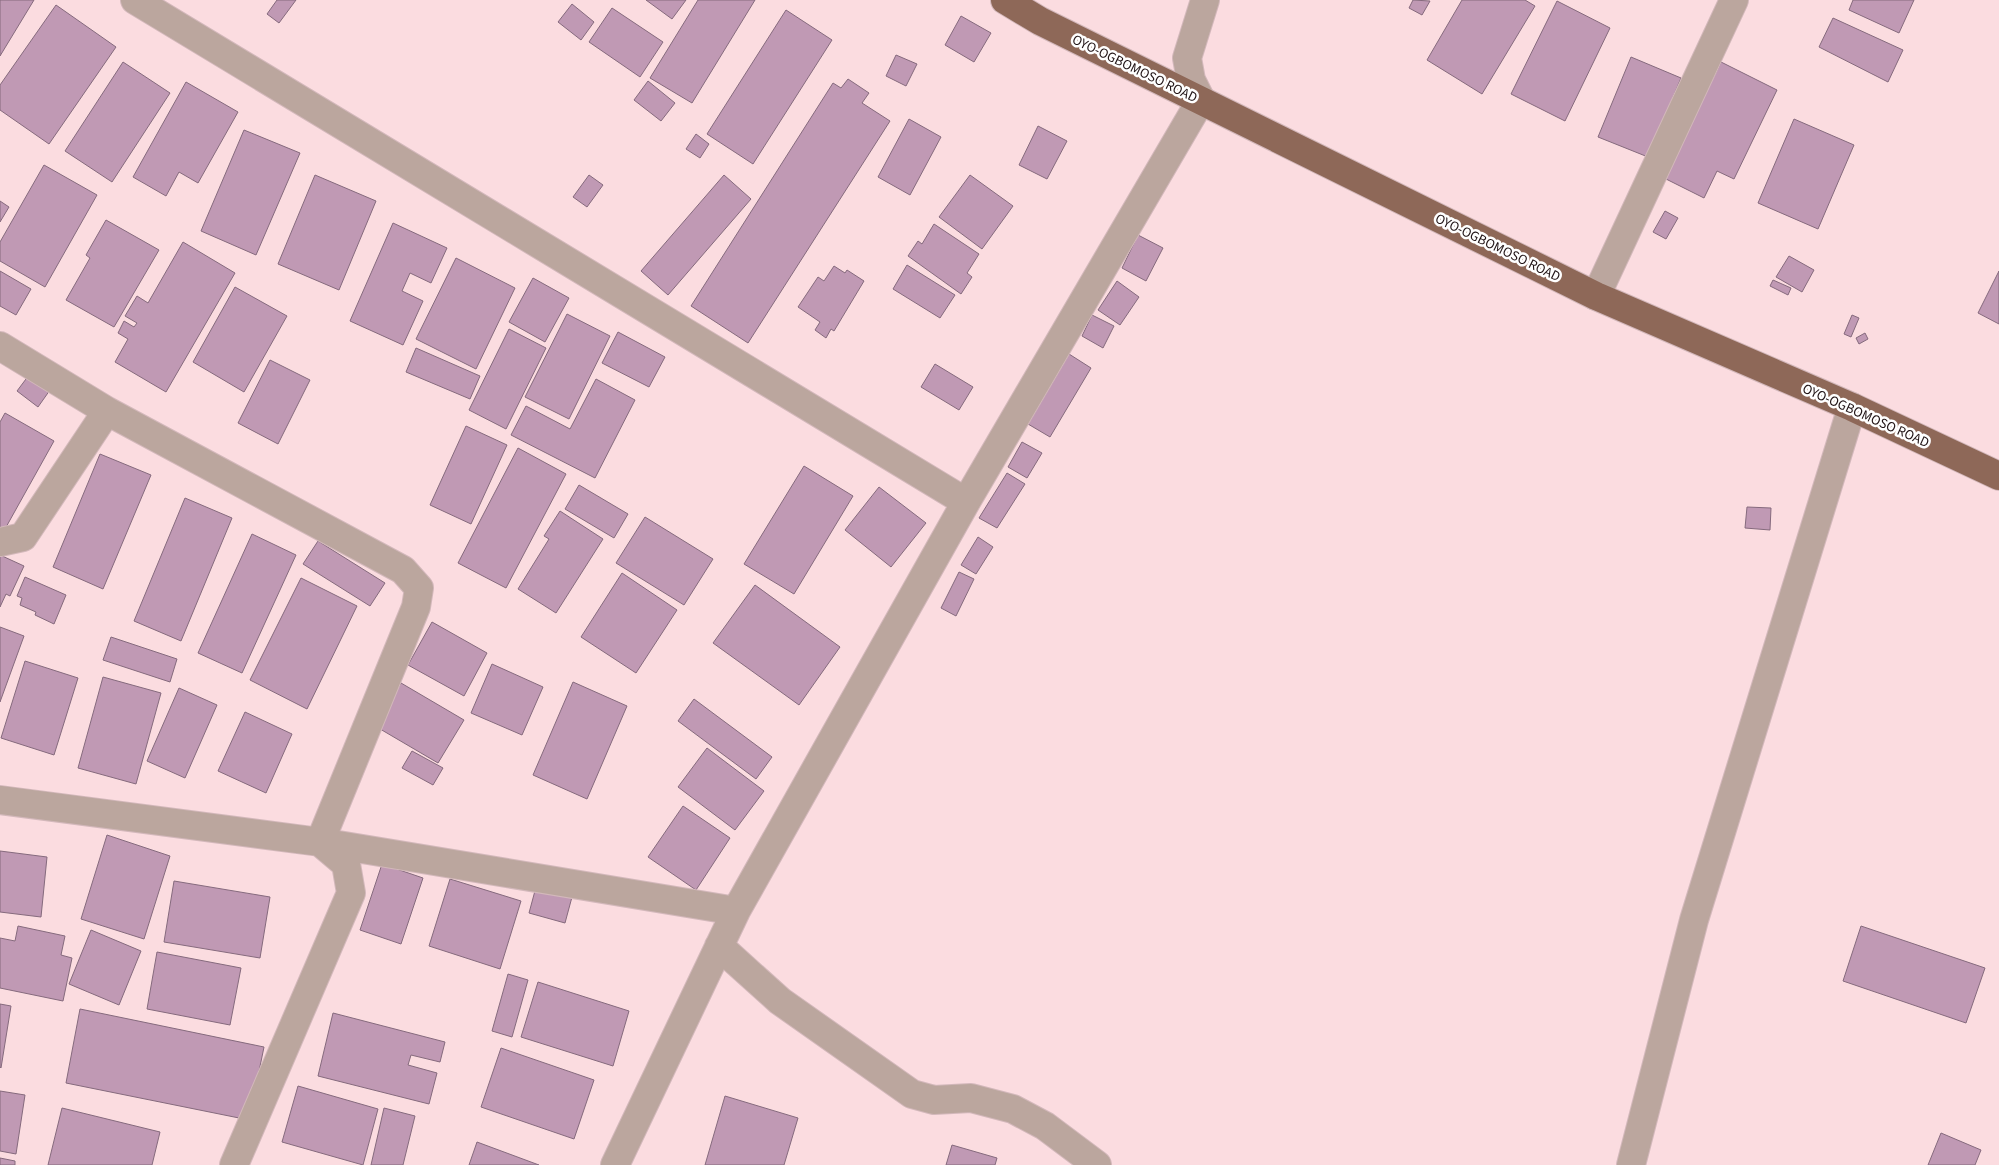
<svg xmlns="http://www.w3.org/2000/svg" width="1999" height="1165" viewBox="0 0 1999 1165" font-family="'Source Sans 3',sans-serif">
  <style>
    .building { fill: #c099b4; stroke: #856a7d }
    .lines { fill: none; stroke-linecap: round; stroke-linejoin: round }
    .minor-casing { stroke: #d3b8bb; stroke-width: 30 }
    .trunk-casing { stroke: #d3b8bb; stroke-width: 30 }
    .minor { stroke: #bba69e; stroke-width: 28 }
    .trunk { stroke: #8e6858; stroke-width: 28 }
    .labels { text-anchor: middle; stroke-width: 5; stroke-linejoin: round; paint-order: stroke }
    .street-label { font-size: 14px; fill: #1f1214; stroke: #fff }
  </style>
  <rect width="100%" height="100%" fill="#fbdce0"/>
  <!-- building -->
  <path class="building" d="M 0,0 L 34,0 L 0,56 Z
    M 277,0 L 296,0 L 279,23 L 267,14 Z
    M 646,0 L 686,0 L 672,19 Z
    M 698,0 L 755,0 L 692,103 L 650,78 Z
    M 1413,0 L 1430,1 L 1422,15 L 1409,8 Z
    M 1462,0 L 1525,0 L 1535,6 L 1482,94 L 1427,60 Z
    M 1853,0 L 1914,0 L 1899,33 L 1849,10 Z
    M 1557,1 L 1610,28 L 1565,121 L 1511,94 Z
    M 572,4 L 594,22 L 581,40 L 558,22 Z
    M 56,5 L 116,47 L 49,144 L 0,110 L 0,85 Z
    M 612,8 L 663,42 L 640,77 L 589,42 Z
    M 786,10 L 832,40 L 753,164 L 707,134 Z
    M 961,16 L 991,33 L 974,62 L 945,45 Z
    M 1833,18 L 1903,50 L 1888,82 L 1819,47 Z
    M 896,55 L 917,64 L 906,86 L 886,76 Z
    M 1631,57 L 1681,78 L 1648,157 L 1598,137 Z
    M 123,62 L 170,93 L 112,182 L 65,151 Z
    M 1721,62 L 1777,90 L 1734,179 L 1717,171 L 1704,198 L 1664,178 Z
    M 848,79 L 869,93 L 862,103 L 890,121 L 748,343 L 691,306 L 833,83 L 841,88 Z
    M 648,81 L 675,103 L 661,121 L 634,100 Z
    M 186,82 L 238,112 L 198,183 L 179,172 L 166,196 L 133,177 Z
    M 909,119 L 941,137 L 910,195 L 878,177 Z
    M 1794,119 L 1854,145 L 1818,229 L 1758,203 Z
    M 1038,126 L 1067,141 L 1047,179 L 1019,165 Z
    M 244,130 L 300,153 L 256,255 L 201,231 Z
    M 696,134 L 709,144 L 700,158 L 686,149 Z
    M 44,165 L 97,195 L 45,287 L 0,261 L 0,242 Z
    M 315,175 L 376,201 L 339,290 L 278,264 Z
    M 589,175 L 603,185 L 587,207 L 573,197 Z
    M 724,175 L 751,199 L 668,295 L 641,271 Z
    M 970,175 L 1013,206 L 982,249 L 939,217 Z
    M 0,201 L 9,207 L 0,222 Z
    M 1665,211 L 1678,218 L 1666,239 L 1653,232 Z
    M 106,220 L 159,250 L 114,327 L 66,300 L 90,258 L 86,255 Z
    M 393,223 L 447,248 L 431,283 L 410,273 L 402,291 L 423,301 L 403,345 L 350,321 Z
    M 934,224 L 979,254 L 967,273 L 972,277 L 961,294 L 908,256 L 918,241 L 922,244 Z
    M 1138,235 L 1163,248 L 1146,281 L 1122,268 Z
    M 183,242 L 235,273 L 166,392 L 115,362 L 128,339 L 118,333 L 124,321 L 134,327 L 137,323 L 125,316 L 137,296 L 148,303 Z
    M 1789,256 L 1814,270 L 1802,292 L 1776,277 Z
    M 456,258 L 515,288 L 476,369 L 416,339 Z
    M 907,265 L 955,295 L 940,318 L 893,289 Z
    M 834,266 L 845,273 L 847,270 L 864,281 L 834,331 L 831,329 L 826,338 L 815,330 L 820,322 L 798,307 L 818,277 L 824,281 Z
    M 0,271 L 31,289 L 16,315 L 0,306 Z
    M 1999,271 L 1999,324 L 1978,313 Z
    M 533,278 L 569,298 L 545,342 L 509,322 Z
    M 1773,280 L 1791,288 L 1788,295 L 1770,286 Z
    M 1117,281 L 1139,297 L 1120,325 L 1098,310 Z
    M 235,287 L 287,316 L 244,392 L 193,362 Z
    M 567,314 L 610,336 L 569,419 L 525,397 Z
    M 1092,315 L 1114,326 L 1103,348 L 1082,336 Z
    M 1852,315 L 1859,318 L 1851,337 L 1844,334 Z
    M 509,329 L 546,348 L 506,429 L 469,410 Z
    M 618,332 L 665,357 L 649,387 L 602,363 Z
    M 1865,333 L 1868,339 L 1859,344 L 1856,338 Z
    M 416,348 L 480,376 L 470,399 L 406,372 Z
    M 1069,354 L 1091,368 L 1050,437 L 1028,424 Z
    M 270,360 L 310,380 L 278,444 L 238,423 Z
    M 935,364 L 973,387 L 959,410 L 921,387 Z
    M 29,375 L 50,390 L 38,407 L 17,391 Z
    M 596,379 L 635,400 L 595,478 L 511,435 L 526,406 L 570,429 Z
    M 5,413 L 54,441 L 5,529 L 0,527 L 0,422 Z
    M 466,426 L 507,445 L 471,524 L 430,505 Z
    M 1022,442 L 1042,453 L 1027,478 L 1008,467 Z
    M 518,448 L 566,474 L 506,588 L 458,563 Z
    M 100,454 L 151,475 L 103,589 L 53,567 Z
    M 804,466 L 853,496 L 794,594 L 744,564 Z
    M 1007,473 L 1025,484 L 997,528 L 979,518 Z
    M 579,485 L 628,514 L 614,538 L 565,509 Z
    M 879,487 L 926,523 L 891,567 L 845,530 Z
    M 185,498 L 232,518 L 181,641 L 134,621 Z
    M 1747,507 L 1771,508 L 1770,530 L 1745,528 Z
    M 560,511 L 603,539 L 556,613 L 518,589 L 549,539 L 544,536 Z
    M 645,517 L 713,559 L 684,605 L 616,563 Z
    M 252,534 L 296,555 L 242,673 L 198,653 Z
    M 978,537 L 993,547 L 976,574 L 961,565 Z
    M 318,541 L 385,583 L 370,606 L 303,564 Z
    M 0,555 L 24,566 L 10,596 L 6,594 L 0,607 Z
    M 959,572 L 974,579 L 956,616 L 941,608 Z
    M 622,573 L 677,610 L 636,673 L 581,637 Z
    M 25,577 L 66,595 L 54,624 L 35,615 L 36,612 L 20,605 L 22,598 L 17,596 Z
    M 301,578 L 357,606 L 307,709 L 250,680 Z
    M 755,585 L 840,647 L 799,705 L 713,643 Z
    M 432,622 L 487,653 L 464,696 L 408,665 Z
    M 0,627 L 24,636 L 0,702 Z
    M 111,637 L 177,659 L 170,682 L 103,660 Z
    M 25,661 L 78,678 L 54,755 L 1,738 Z
    M 492,664 L 543,687 L 522,735 L 471,713 Z
    M 103,677 L 161,693 L 136,784 L 78,768 Z
    M 573,682 L 627,706 L 587,799 L 533,775 Z
    M 401,683 L 464,720 L 438,763 L 375,726 Z
    M 179,688 L 217,705 L 185,778 L 147,761 Z
    M 694,699 L 772,757 L 756,779 L 678,721 Z
    M 245,712 L 292,734 L 266,793 L 218,771 Z
    M 707,748 L 764,791 L 735,830 L 678,787 Z
    M 412,751 L 443,768 L 433,785 L 402,768 Z
    M 683,806 L 730,838 L 696,890 L 648,857 Z
    M 107,835 L 170,856 L 144,939 L 81,919 Z
    M 0,851 L 47,857 L 41,917 L 0,912 Z
    M 382,864 L 423,878 L 401,944 L 360,930 Z
    M 450,879 L 521,901 L 500,969 L 429,946 Z
    M 174,881 L 270,897 L 260,958 L 164,942 Z
    M 536,887 L 572,897 L 565,923 L 529,913 Z
    M 18,926 L 65,936 L 61,955 L 72,958 L 63,1001 L 0,988 L 0,938 L 15,941 Z
    M 1861,926 L 1985,968 L 1966,1023 L 1843,981 Z
    M 91,930 L 141,951 L 119,1005 L 69,984 Z
    M 157,952 L 241,968 L 230,1025 L 147,1009 Z
    M 508,974 L 528,980 L 512,1037 L 492,1031 Z
    M 538,982 L 629,1011 L 613,1066 L 521,1037 Z
    M 0,1004 L 11,1006 L 1,1068 L 0,1067 Z
    M 80,1009 L 264,1047 L 249,1120 L 66,1083 Z
    M 333,1013 L 445,1042 L 440,1062 L 411,1055 L 408,1065 L 437,1073 L 429,1104 L 318,1076 Z
    M 501,1048 L 594,1080 L 574,1139 L 481,1107 Z
    M 298,1086 L 378,1109 L 363,1165 L 282,1142 Z
    M 0,1091 L 25,1095 L 16,1154 L 0,1151 Z
    M 725,1096 L 798,1118 L 784,1165 L 705,1165 Z
    M 62,1108 L 160,1132 L 152,1165 L 48,1165 Z
    M 384,1108 L 415,1116 L 403,1165 L 371,1165 Z
    M 1941,1133 L 1981,1150 L 1975,1165 L 1928,1165 Z
    M 477,1142 L 539,1165 L 469,1165 Z
    M 952,1145 L 997,1158 L 995,1165 L 946,1165 Z
    M 0,1158 L 15,1161 L 15,1165 L 0,1165 Z"/>
  <g class="lines">
    <!-- minor casing -->
    <g class="minor-casing">
      <path id="minor" d="M 135,0 L 966,502
        M 1596,296 L 1734,0
        M 0,346 L 107,411 L 403,570 L 419,588 L 416,607 L 320,842 L 346,864 L 351,893 L 234,1165
        M 0,542 L 23,537 L 107,411
        M 0,800 L 320,842 L 736,911
        M 719,946 L 780,1001 L 912,1094 L 934,1100 L 971,1098 L 1013,1109 L 1045,1126 L 1097,1165
        M 615,1165 L 736,911 L 966,502 L 1201,100 L 1191,80 L 1187,58 L 1205,0
        M 1631,1165 L 1694,920 L 1852,407"/>
    </g>
    <!-- trunk casing -->
    <g class="trunk-casing">
      <path id="trunk" d="M 1005,0 L 1040,21 L 1596,296 L 1852,407 L 1999,476"/>
    </g>
    <!-- minor -->
    <use href="#minor" class="minor"/>
    <!-- trunk -->
    <use href="#trunk" class="trunk"/>
  </g>
  <g class="labels">
    <!-- street labels -->
    <g class="street-label">
      <text transform="translate(1135 68) rotate(26)" y="5">OYO-OGBOMOSO ROAD</text>
      <text transform="translate(1498 247) rotate(26)" y="5">OYO-OGBOMOSO ROAD</text>
      <text transform="translate(1866 415) rotate(24)" y="5">OYO-OGBOMOSO ROAD</text>
    </g>
  </g>
</svg>
